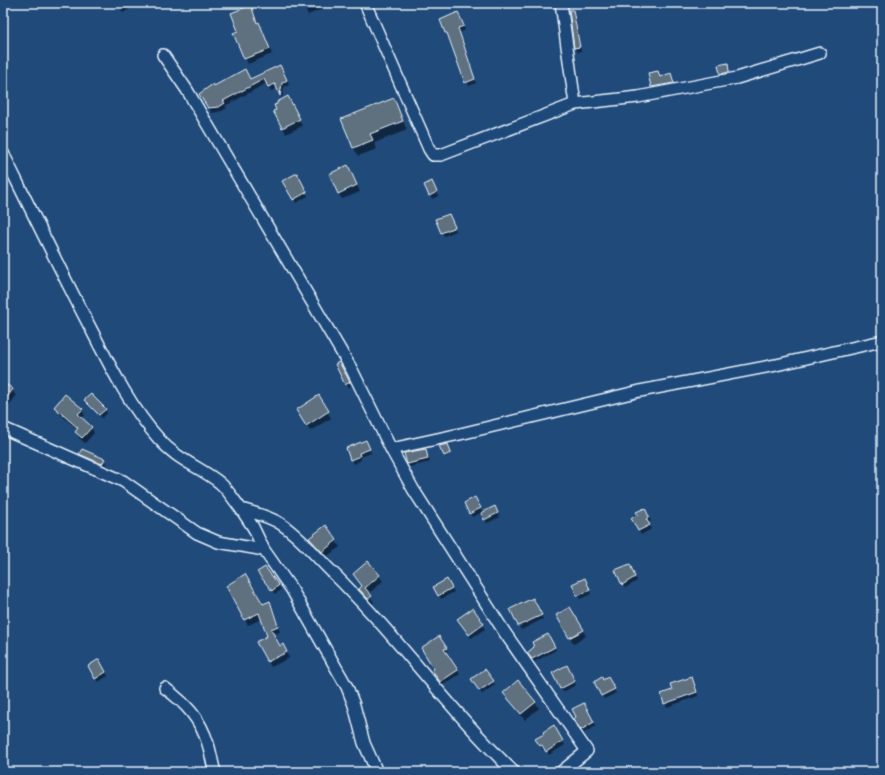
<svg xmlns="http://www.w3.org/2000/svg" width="885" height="775" viewBox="0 0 885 775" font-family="'Gochi Hand',sans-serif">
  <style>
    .shadow { fill: #0007 }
    .building { fill: #5f707f; stroke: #e8f1f8 }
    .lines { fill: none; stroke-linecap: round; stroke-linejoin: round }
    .minor-casing { stroke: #e8f1f8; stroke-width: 14 }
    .minor { stroke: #1f4a7a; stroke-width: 11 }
  </style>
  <rect width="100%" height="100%" fill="#1f4a7a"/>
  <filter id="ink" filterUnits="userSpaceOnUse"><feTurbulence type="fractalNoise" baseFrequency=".025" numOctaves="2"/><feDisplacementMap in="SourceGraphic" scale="8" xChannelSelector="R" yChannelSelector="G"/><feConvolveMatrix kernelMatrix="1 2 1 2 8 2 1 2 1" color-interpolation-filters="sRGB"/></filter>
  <g filter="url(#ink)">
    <!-- shadow -->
    <path class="shadow" d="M 117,3 L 133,3 L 134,6 L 123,13 Z
      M 303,3 L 325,3 L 327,7 L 308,15 Z
      M 461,3 L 477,3 L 477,4 L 464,9 Z
      M 570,11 L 572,11 L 575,14 L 581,51 L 578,52 L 575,48 Z
      M 253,12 L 272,54 L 248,64 L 235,33 L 239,31 Z
      M 460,17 L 465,30 L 459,33 L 476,83 L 469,86 L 449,37 L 446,33 Z
      M 727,64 L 731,76 L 723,78 L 721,74 Z
      M 283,71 L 289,85 L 284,87 L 282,99 L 278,88 L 271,91 L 267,83 L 225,106 L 227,108 L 222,111 L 212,113 L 203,99 L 213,87 L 250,80 Z
      M 658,72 L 660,78 L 672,78 L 675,86 L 654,90 L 649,74 Z
      M 393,99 L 407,130 L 374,143 L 377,149 L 358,156 L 354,148 Z
      M 291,103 L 302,126 L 286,134 L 275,111 Z
      M 348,166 L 360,192 L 342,199 L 338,193 Z
      M 296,174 L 308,196 L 296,203 L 284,181 Z
      M 434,186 L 438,196 L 432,199 L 430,195 Z
      M 451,219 L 456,231 L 444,236 L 442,232 Z
      M 339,364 L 351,386 L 348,388 L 346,384 Z
      M 3,383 L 12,390 L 16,396 L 3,414 Z
      M 318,397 L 331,418 L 310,431 L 297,410 Z
      M 86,400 L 105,410 L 107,413 L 102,418 Z
      M 55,407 L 82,410 L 85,415 L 82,419 L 91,427 L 94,433 L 85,443 L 79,438 L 76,432 L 78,430 L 58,412 Z
      M 368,445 L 371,453 L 361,457 L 361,460 L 354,464 L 347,449 Z
      M 447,445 L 451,454 L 445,457 L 441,447 Z
      M 425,450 L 430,462 L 410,467 L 408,463 Z
      M 80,454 L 104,460 L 106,464 L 105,468 L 82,458 Z
      M 475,499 L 483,513 L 497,511 L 500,517 L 487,523 L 481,513 L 472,517 L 465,504 Z
      M 644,509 L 651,521 L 648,523 L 651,529 L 641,535 L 632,518 L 639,515 Z
      M 325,526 L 340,547 L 326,557 L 313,544 L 310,538 Z
      M 368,562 L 383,581 L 368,594 L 374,602 L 372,604 L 360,589 L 363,586 Z
      M 265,568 L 281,590 L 275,594 L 261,576 Z
      M 631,569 L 637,581 L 625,588 L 623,584 Z
      M 447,580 L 454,592 L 441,599 L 434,588 Z
      M 227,587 L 263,605 L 269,602 L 272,607 L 280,632 L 273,634 L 280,647 L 283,646 L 289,658 L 271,667 L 258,642 L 268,637 L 262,619 L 248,625 Z
      M 590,591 L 591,594 L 580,599 L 579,596 Z
      M 535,604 L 543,619 L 521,630 L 511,610 Z
      M 570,608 L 586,636 L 574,644 L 557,616 Z
      M 473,609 L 485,629 L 471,638 L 461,623 Z
      M 547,635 L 556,650 L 534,662 L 530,656 Z
      M 439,638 L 448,652 L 446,653 L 460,674 L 443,685 L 435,674 Z
      M 99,660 L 108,676 L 98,682 L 89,666 Z
      M 566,667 L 576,685 L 563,692 L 553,674 Z
      M 608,678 L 616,693 L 604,699 L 595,682 L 603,681 Z
      M 493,681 L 495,685 L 482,694 L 474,683 Z
      M 693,682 L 698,696 L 667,707 L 665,703 L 673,691 Z
      M 504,693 L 535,702 L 539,708 L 525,720 Z
      M 583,704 L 596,726 L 584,733 L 577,723 Z
      M 554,727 L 565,745 L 549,755 L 545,748 L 543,750 L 536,739 Z"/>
    <!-- building -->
    <path class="building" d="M 251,5 L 257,23 L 259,22 L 270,49 L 244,59 L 233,33 L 238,31 L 231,13 Z
      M 569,10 L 573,10 L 580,47 L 574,48 Z
      M 458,12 L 464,26 L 458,28 L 475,79 L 465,83 L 447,33 L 445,33 L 440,20 Z
      M 728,63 L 729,72 L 720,74 L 718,65 Z
      M 280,65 L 287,80 L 282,83 L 280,96 L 275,84 L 268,87 L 264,79 L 223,101 L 225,103 L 219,107 L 208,108 L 199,94 L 213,84 L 214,86 L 245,69 L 250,79 Z
      M 658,71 L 660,77 L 671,73 L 674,83 L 651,87 L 648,73 Z
      M 288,96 L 300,119 L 282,128 L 273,111 L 276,110 L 274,105 L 277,104 L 277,102 Z
      M 394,98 L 403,121 L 370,134 L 373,140 L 353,148 L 341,119 Z
      M 348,165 L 357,185 L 338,194 L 329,174 Z
      M 297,173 L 307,192 L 293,200 L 282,181 Z
      M 432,181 L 437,192 L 429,196 L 424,185 Z
      M 449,214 L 455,227 L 441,233 L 435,219 Z
      M 339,362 L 350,382 L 345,385 L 335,364 Z
      M 3,382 L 13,389 L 3,403 Z
      M 65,394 L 83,409 L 78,414 L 92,427 L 82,438 L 75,432 L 78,428 L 54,407 Z
      M 91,394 L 106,409 L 99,415 L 84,400 Z
      M 319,395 L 329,411 L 306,426 L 296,410 Z
      M 366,440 L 370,449 L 359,453 L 360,456 L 350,460 L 346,448 Z
      M 448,444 L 451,453 L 444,456 L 439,446 Z
      M 82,449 L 105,459 L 102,464 L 79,454 Z
      M 426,449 L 428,459 L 407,464 L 404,453 Z
      M 475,497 L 481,508 L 469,514 L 464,503 Z
      M 495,506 L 498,513 L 484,520 L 481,513 Z
      M 645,508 L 649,517 L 646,519 L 650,525 L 638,531 L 631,518 L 638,515 L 636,512 Z
      M 326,525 L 337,540 L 322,552 L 309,538 Z
      M 368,561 L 380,575 L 365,588 L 372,596 L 368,599 L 359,589 L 362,586 L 353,574 Z
      M 630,564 L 635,577 L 622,585 L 615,570 Z
      M 265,567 L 279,585 L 272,591 L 257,572 Z
      M 245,574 L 263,604 L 270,601 L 278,626 L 271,629 L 280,646 L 283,644 L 287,652 L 267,662 L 256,642 L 267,636 L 259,613 L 244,620 L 226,586 Z
      M 585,578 L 590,590 L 577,596 L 572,584 Z
      M 447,579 L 452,588 L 438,596 L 433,587 Z
      M 533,598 L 542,615 L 518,626 L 510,609 Z
      M 570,607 L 584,630 L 569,638 L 556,615 Z
      M 473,608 L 484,624 L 469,635 L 457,619 Z
      M 548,634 L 555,647 L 532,659 L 527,653 L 534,647 L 532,642 Z
      M 439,636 L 447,648 L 444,649 L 458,670 L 440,682 L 432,670 L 434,669 L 421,648 Z
      M 99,659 L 106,672 L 95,679 L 88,666 Z
      M 567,665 L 575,681 L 560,689 L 552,673 Z
      M 485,669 L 494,681 L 479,691 L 471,679 Z
      M 602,677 L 603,680 L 608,677 L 615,689 L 601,696 L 594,682 Z
      M 692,677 L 697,692 L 664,704 L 661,694 L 672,690 L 670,684 Z
      M 518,680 L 536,702 L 521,714 L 503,693 Z
      M 584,703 L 594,722 L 581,730 L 573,719 L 576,717 L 572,709 Z
      M 554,725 L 563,741 L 546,752 L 542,745 L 540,746 L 535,739 L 544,734 L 543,732 Z"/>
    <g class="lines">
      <!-- minor casing -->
      <g class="minor-casing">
        <path id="minor" d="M 365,3 L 429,149 L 433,155 L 441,155 L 575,104 L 638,97 L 737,78 L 820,53
          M 561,3 L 575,104
          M 163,55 L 187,90 L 352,370 L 391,449 L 413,489 L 505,633 L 587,751 L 561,772
          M 3,153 C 32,212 61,272 92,331 C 111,368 131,408 159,439 C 177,460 200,467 220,483 C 228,490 234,500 241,509
          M 3,428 L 123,481 L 197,533 L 218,542 L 264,550
          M 391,449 L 460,434 L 640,391 L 776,365 L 882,341
          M 165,688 C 186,704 200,718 208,744 C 211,753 212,763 215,772
          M 377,772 L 364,743 L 354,705 L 347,687 L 292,590 L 264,550 L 253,527 L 241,509 C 254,513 269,516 281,524 C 298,535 315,555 330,570 C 395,633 448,709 514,772"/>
      </g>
      <!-- minor -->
      <use href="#minor" class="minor"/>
    </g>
  </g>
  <!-- margin -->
  <rect width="885" height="775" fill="none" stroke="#1f4a7a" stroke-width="16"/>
  <rect x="8" y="8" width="869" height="759" fill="none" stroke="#e8f1f8" stroke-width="1.5" filter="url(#ink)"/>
</svg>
